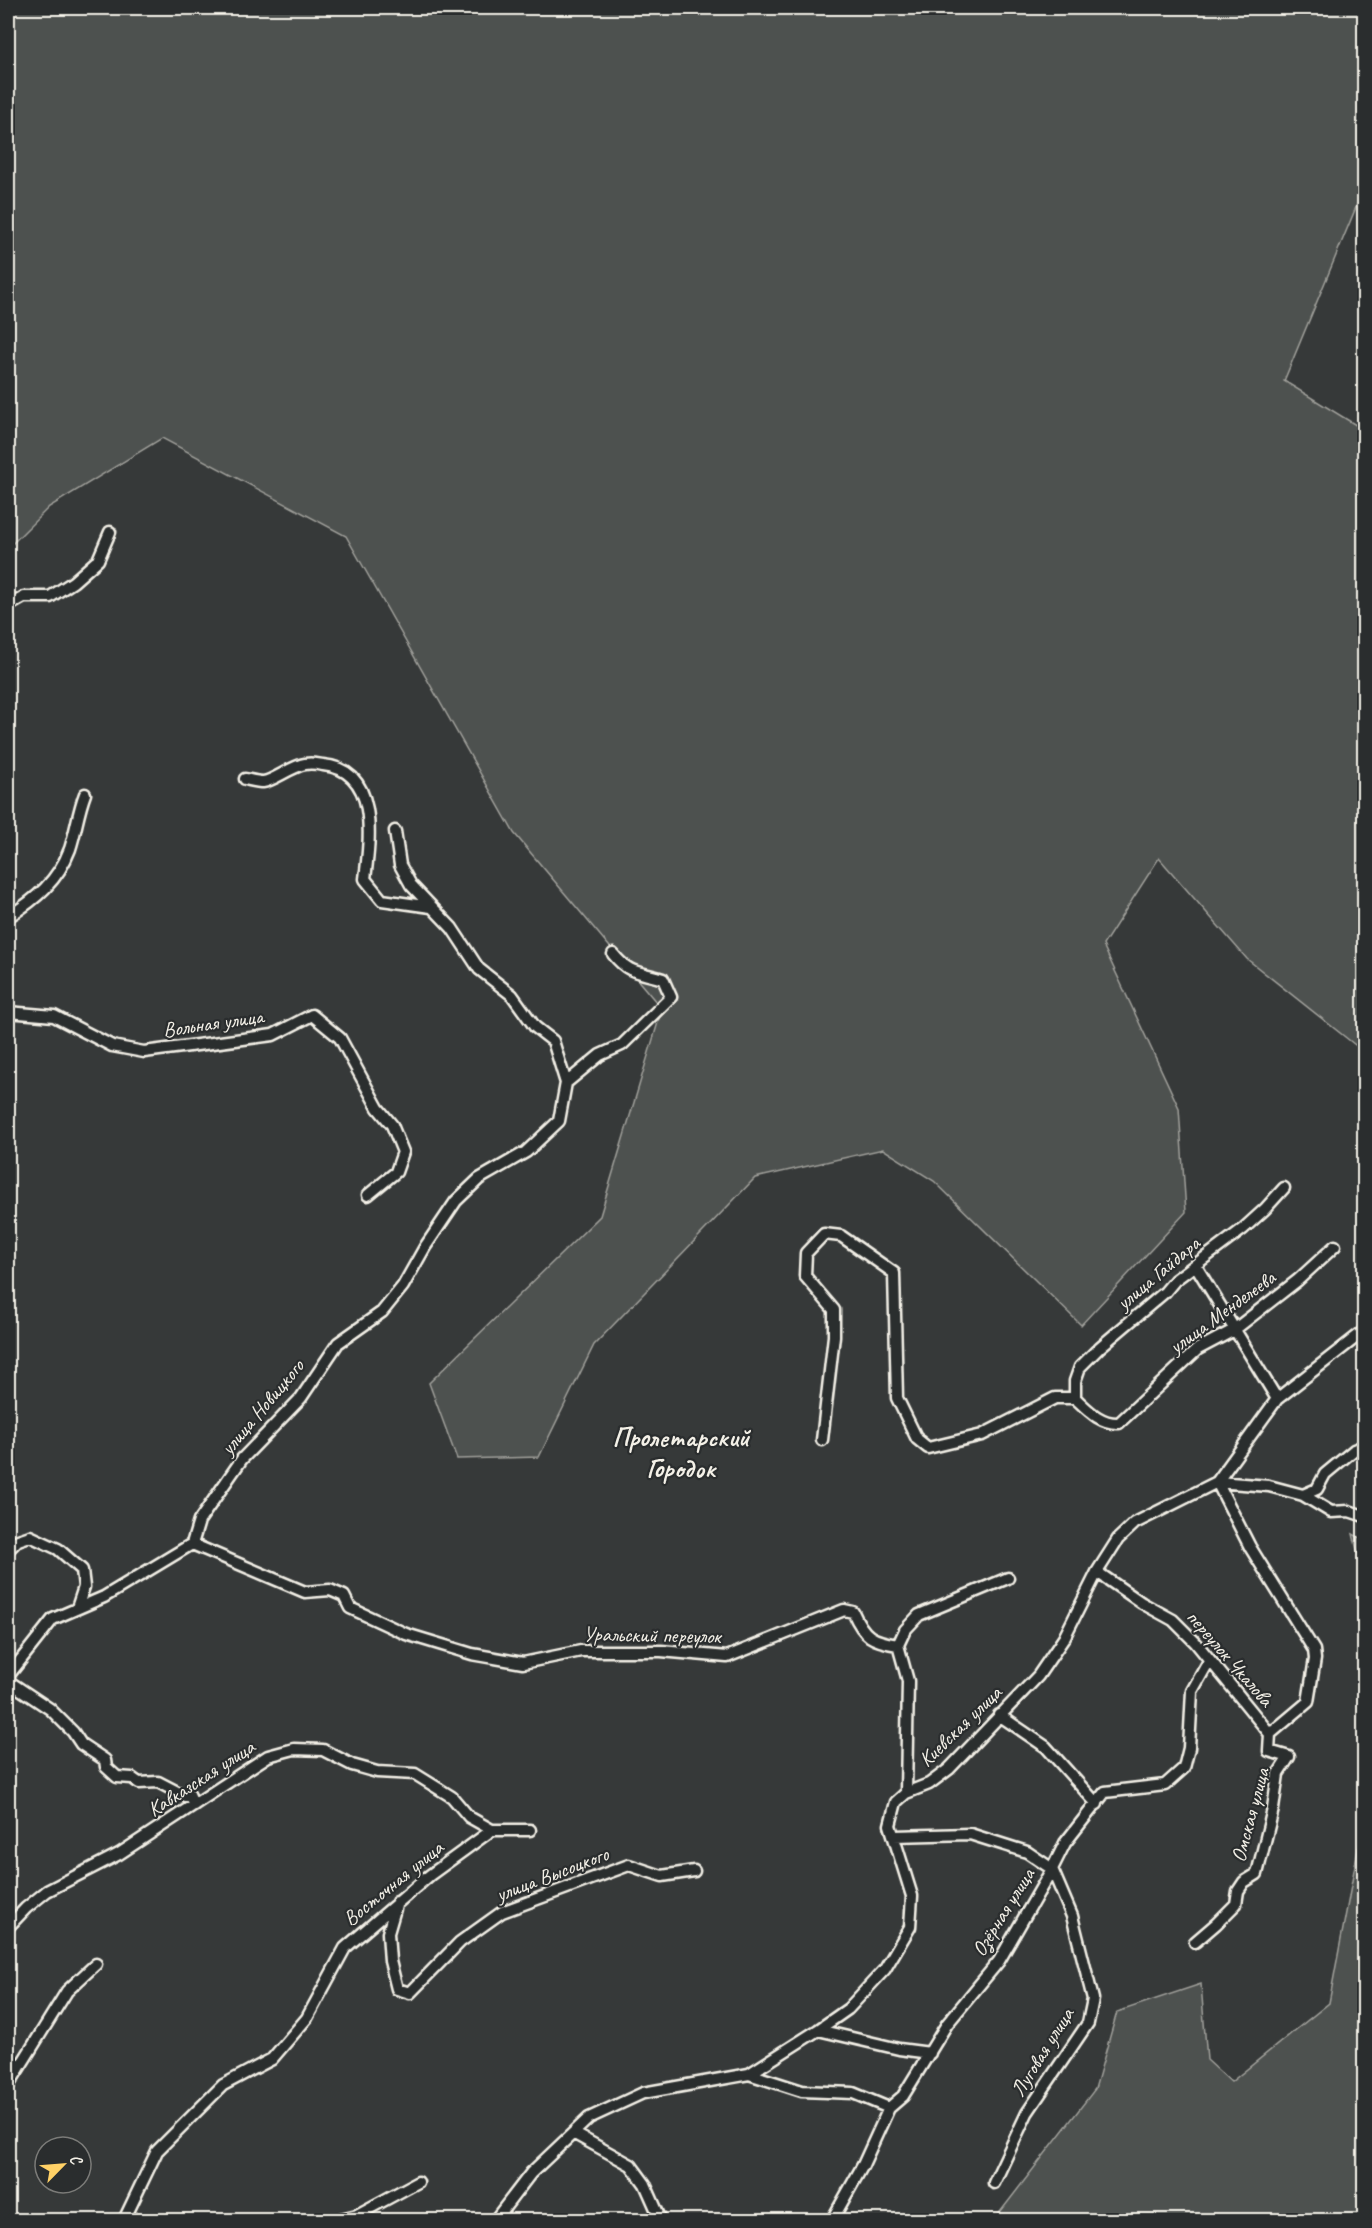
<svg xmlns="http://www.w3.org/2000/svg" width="1372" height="2228" viewBox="0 0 1372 2228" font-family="Caveat,sans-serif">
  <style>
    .green { fill: #4e514f; stroke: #a1a19c; stroke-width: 1.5 }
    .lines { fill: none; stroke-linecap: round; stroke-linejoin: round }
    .minor-casing { stroke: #f4f1e8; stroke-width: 15 }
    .minor { stroke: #2a2d2e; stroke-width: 10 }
    .labels { text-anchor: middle; stroke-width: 4.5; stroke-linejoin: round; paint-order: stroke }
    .street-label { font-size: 21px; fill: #f4f1e8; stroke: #2a2d2e }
    .district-label { font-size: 27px; font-weight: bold; fill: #f4f1e8; stroke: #2a2d2e }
  </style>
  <rect width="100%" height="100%" fill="#363939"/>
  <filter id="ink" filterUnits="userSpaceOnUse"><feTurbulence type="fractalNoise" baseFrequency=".0167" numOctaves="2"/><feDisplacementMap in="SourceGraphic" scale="12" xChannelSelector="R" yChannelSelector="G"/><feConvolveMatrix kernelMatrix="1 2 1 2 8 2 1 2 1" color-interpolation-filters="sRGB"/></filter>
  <g filter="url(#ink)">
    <!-- green -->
    <path class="green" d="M 8,8 L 1364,8 L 1364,188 L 1284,381 L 1364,430 L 1364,1052 L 1247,959 L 1159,858 L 1103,945 L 1179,1108 L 1186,1212 L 1081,1325 L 934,1181 L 883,1149 L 755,1178 L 594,1345 L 539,1457 L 457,1459 L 429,1383 L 600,1216 L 662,1009 L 514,833 L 346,536 L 162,438 L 49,507 L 8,548 Z
      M 1353,1534 L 1364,1540 L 1364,1577 Z
      M 1364,1829 L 1364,2220 L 994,2220 L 1095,2089 L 1117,2012 L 1201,1984 L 1207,2060 L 1231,2082 L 1329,2003 L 1358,1849 Z"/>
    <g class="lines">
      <!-- minor casing -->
      <g class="minor-casing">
        <path id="minor" d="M 8,606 L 24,597 L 50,597 L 73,582 L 98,560 L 110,532
          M 245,779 C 250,780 257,782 263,782 C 273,781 292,766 305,764 C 311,763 318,764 323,765 C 379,770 370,839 365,879 L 382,900 L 431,907
          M 8,917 C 36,899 58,881 70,849 C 76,831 78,812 85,794
          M 8,1012 L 54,1016 L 112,1046 L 144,1052 L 273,1035 L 312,1015 L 340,1038 L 378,1108 L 392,1125 L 403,1152 L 396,1172 L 368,1195
          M 566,1083 L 600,1055 L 622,1045 L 671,997 L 663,979 C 638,971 630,975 613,954
          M 1196,1266 L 1277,1399
          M 1075,1398 C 1088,1410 1100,1424 1119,1423 L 1198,1349 L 1234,1330 L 1298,1280 L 1335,1246
          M 1075,1398 L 1075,1381 L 1080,1367 L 1100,1347 L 1165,1292 L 1175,1280 L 1243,1229 L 1265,1209 L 1284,1188
          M 822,1440 L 834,1336 L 834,1310 L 805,1276 L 806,1253 L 824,1234 L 841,1236 L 894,1273 L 897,1398 L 917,1439 L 928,1448 L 982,1435 L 1055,1398 L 1075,1398
          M 1217,1482 L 1269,1486 L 1303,1495 L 1317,1489 L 1325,1474 L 1354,1450 L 1364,1446
          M 1303,1495 L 1331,1512 L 1349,1511 L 1364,1516
          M 192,1544 L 305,1592 L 330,1590 L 344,1596 L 350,1608 L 406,1634 L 472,1654 L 523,1663 L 581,1651 L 661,1651 L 727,1657 L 844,1610 L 853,1612 C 864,1637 872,1641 898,1645
          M 8,1550 L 18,1540 L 30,1536 L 58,1549 L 82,1570 L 84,1587 L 77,1608
          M 1097,1572 L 1142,1603 L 1173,1620 L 1196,1643 L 1270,1734
          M 8,1676 L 53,1619 L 104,1597 L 192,1544 L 199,1521 L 242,1459 L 301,1398 L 338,1343 L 382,1312 L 403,1286 L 425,1247 L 456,1201 L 479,1179 L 526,1152 L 559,1121 L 566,1083 L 553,1041 L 535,1027 L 512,995 L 479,969 L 452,928 L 411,885 L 400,865 L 395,831
          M 8,1681 L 50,1709 L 73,1732 L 81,1744 L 105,1760 L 106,1767 L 117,1777 L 132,1778 L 139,1783 L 158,1782 L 185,1796 L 189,1794 L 194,1805
          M 999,1715 L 1046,1747 L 1097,1804
          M 906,1793 L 908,1681 L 898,1645 L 905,1630 L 919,1615 L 1008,1578
          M 894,1836 L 970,1834 L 1027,1852 L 1052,1869 L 1072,1916 L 1093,1999 L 1088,2023 L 1027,2113 L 994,2183
          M 397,1902 L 388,1933 L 390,1961 L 397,1989 L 410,1993 L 460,1942 L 502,1912 L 629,1865 L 662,1876 L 694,1871
          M 8,1927 L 26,1908 L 47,1891 L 119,1854 L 268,1756 L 294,1749 L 323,1750 L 352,1765 L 377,1772 L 415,1774 L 452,1797 L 469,1817 L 492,1830
          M 1195,1942 L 1216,1924 L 1236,1904 L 1238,1891 L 1244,1882 L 1257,1874 L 1273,1809 L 1278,1774 L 1289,1757 L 1269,1751 L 1270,1734 L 1308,1702 L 1315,1659 L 1314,1650 L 1250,1547 L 1217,1482
          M 818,2030 L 899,2049 L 930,2053
          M 749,2074 L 802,2091 L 853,2093 L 889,2108
          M 8,2086 L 67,1991 L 96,1964
          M 573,2133 L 631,2165 L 645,2184 L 661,2220
          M 124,2220 L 157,2151 L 223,2085 L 272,2059 L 307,2018 L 345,1948 L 430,1875 L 492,1830 L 530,1830
          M 337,2220 L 357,2215 L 418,2182
          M 495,2220 L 531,2173 L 589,2118 L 643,2093 L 749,2074 L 818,2030 L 848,2009 L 885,1969 L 910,1927 L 912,1896 L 890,1825 L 896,1802 L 906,1793 L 929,1784 L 949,1769 L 1038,1676 L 1064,1638 L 1097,1572 L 1118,1539 L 1135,1523 L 1217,1482 L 1277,1399 L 1364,1331
          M 832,2220 L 863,2165 L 889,2108 L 903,2096 L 947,2024 L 999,1961 L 1052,1869 L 1065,1843 L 1105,1792 L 1165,1785 L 1184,1768 L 1189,1748 L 1192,1691 L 1209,1661"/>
      </g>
      <!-- minor -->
      <use href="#minor" class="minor"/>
    </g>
  </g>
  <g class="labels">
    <!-- street labels -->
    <g class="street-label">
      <text transform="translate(213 1023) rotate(-8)" y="7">Вольная улица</text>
      <text transform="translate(1158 1273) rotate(-40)" y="7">улица Гайдара</text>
      <text transform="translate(1222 1312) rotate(-36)" y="7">улица Менделеева</text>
      <text transform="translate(262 1407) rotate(-50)" y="7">улица Новицкого</text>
      <text transform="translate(652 1635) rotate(1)" y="7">Уральский переулок</text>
      <text transform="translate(1230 1658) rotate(49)" y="7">переулок Чкалова</text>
      <text transform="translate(960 1726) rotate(-44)" y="7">Киевская улица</text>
      <text transform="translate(201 1778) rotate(-33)" y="7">Кавказская улица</text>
      <text transform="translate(1250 1815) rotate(-75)" y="7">Омская улица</text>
      <text transform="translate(552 1874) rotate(-21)" y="7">улица Высоцкого</text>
      <text transform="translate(393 1883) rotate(-39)" y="7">Восточная улица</text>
      <text transform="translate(1003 1912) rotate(-58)" y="7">Озёрная улица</text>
      <text transform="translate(1042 2052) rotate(-58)" y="7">Луговая улица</text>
    </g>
    <!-- district labels -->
    <g class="district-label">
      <text x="681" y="1446">Пролетарский<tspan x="681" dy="31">Городок</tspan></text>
    </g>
  </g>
  <!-- margin -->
  <rect width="1372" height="2228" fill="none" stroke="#2a2d2e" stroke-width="30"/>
  <rect x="15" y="15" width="1342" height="2198" fill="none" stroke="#f4f1e8" stroke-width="2" filter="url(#ink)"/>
  <!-- north arrow -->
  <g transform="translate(63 2165) rotate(65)"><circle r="28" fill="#2a2d2e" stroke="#7b7b78" stroke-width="1.5"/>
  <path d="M0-4.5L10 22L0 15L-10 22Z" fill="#ffd166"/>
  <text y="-9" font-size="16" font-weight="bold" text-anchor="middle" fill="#f4f1e8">С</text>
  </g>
</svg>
